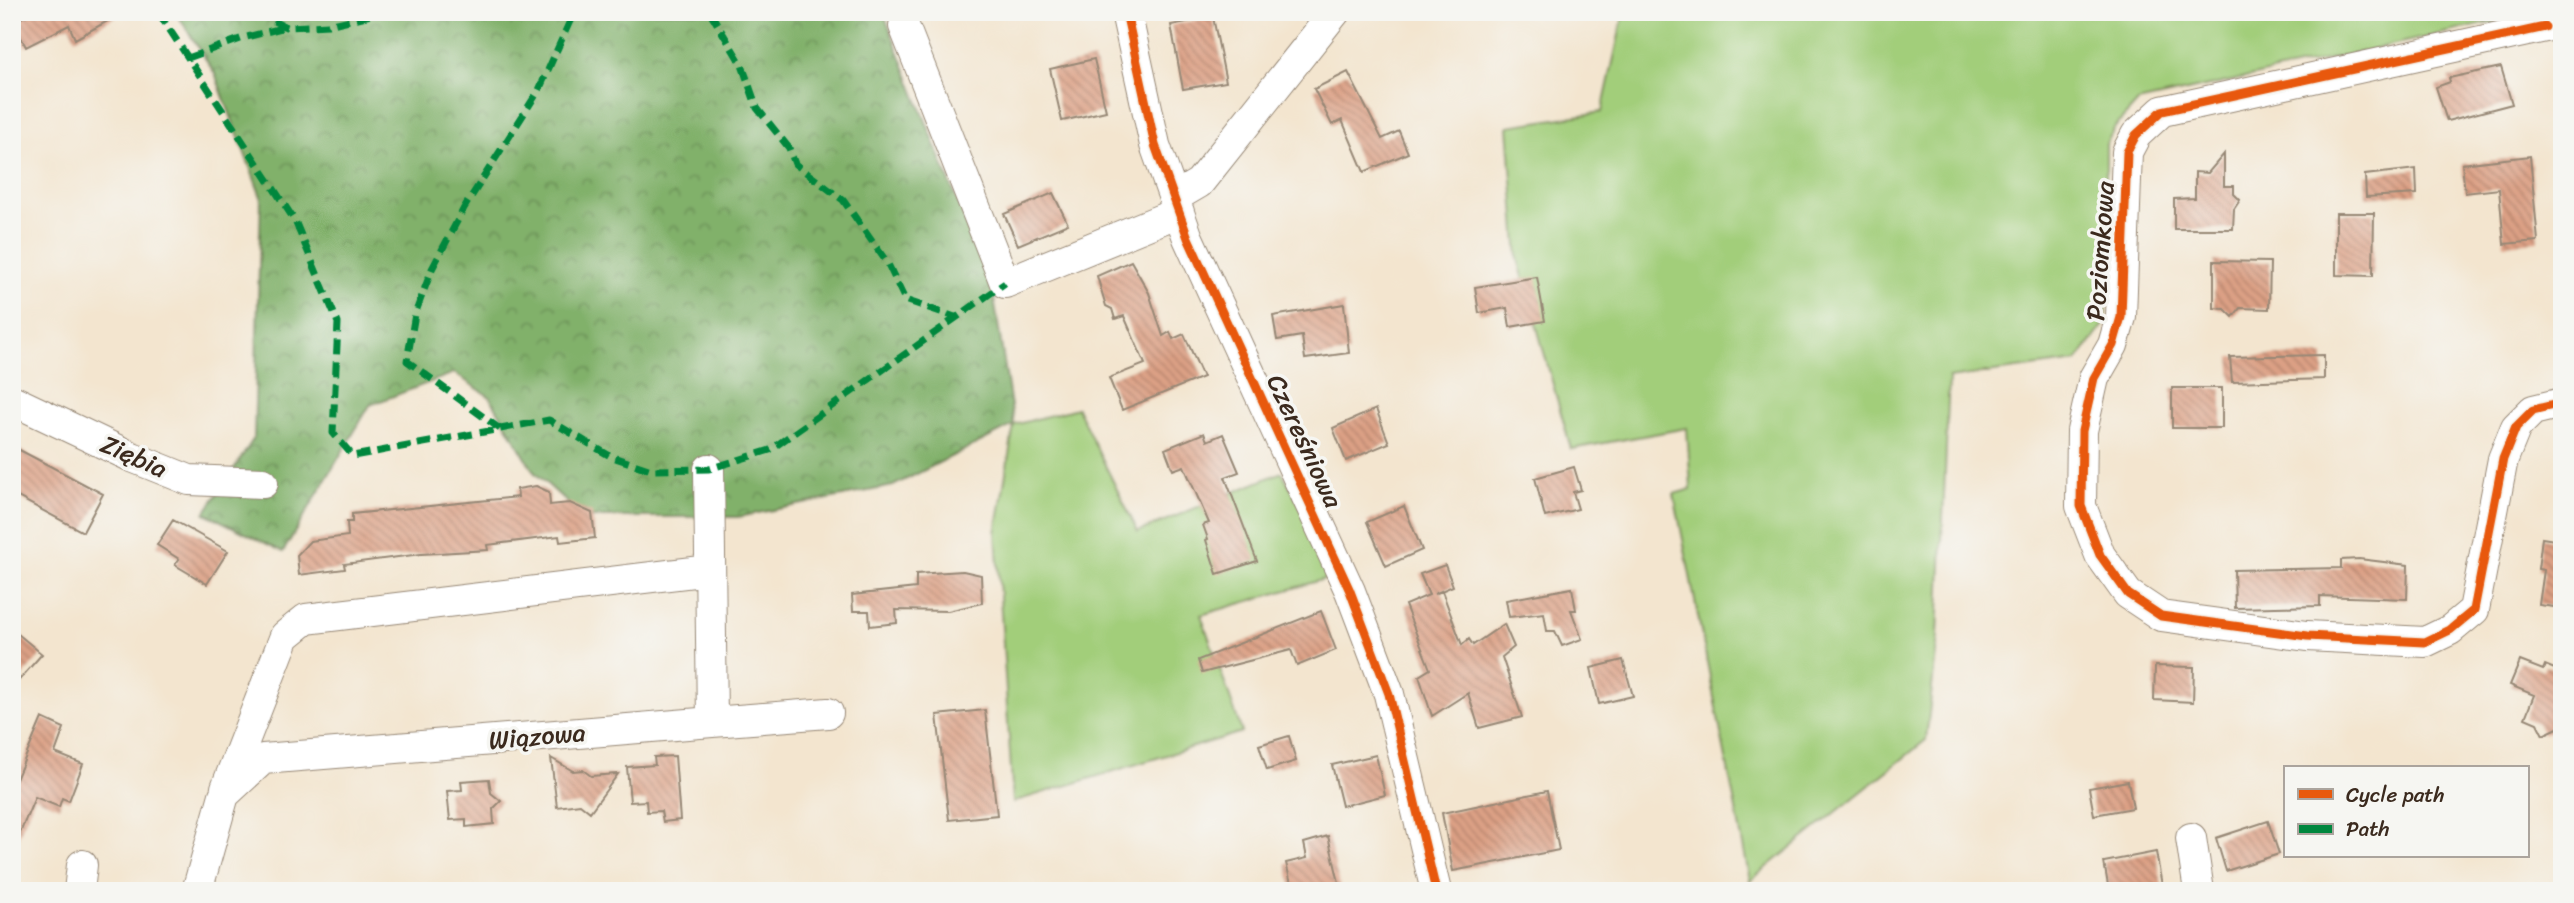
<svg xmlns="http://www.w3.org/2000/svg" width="2574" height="903" viewBox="0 0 2574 903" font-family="Sriracha,sans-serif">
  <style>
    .grass { fill: #a2ce7a; stroke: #6e7c4c; stroke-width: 2 }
    .forest { fill: url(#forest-crowns); stroke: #5e6e44; stroke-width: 2 }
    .building { fill: url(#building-back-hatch) }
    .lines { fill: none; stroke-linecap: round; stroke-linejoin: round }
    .minor-casing { stroke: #978876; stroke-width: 32 }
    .minor { stroke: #fff; stroke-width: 30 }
    .quiet { stroke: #00873e; stroke-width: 7; stroke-dasharray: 14 7; stroke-linecap: butt }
    .cycleway-casing { stroke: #f6f6f2; stroke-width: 13 }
    .cycleway { stroke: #e8590c; stroke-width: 9 }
    .labels { text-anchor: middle; stroke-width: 7; stroke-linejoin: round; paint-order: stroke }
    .street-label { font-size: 26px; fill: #3b2a1e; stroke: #f6f6f2 }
  </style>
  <defs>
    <pattern id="forest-crowns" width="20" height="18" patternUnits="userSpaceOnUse" patternTransform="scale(1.75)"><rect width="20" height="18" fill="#81b16a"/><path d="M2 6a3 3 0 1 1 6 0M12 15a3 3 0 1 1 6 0" fill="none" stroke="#6b9057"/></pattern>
    <pattern id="building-back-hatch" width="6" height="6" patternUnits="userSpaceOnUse" patternTransform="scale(1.75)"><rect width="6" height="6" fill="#dca085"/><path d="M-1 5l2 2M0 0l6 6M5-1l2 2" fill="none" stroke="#b4836c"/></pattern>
  </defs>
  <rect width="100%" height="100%" fill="#f6f6f2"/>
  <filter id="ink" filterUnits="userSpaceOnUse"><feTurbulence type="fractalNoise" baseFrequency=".0143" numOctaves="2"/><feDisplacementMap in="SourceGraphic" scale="14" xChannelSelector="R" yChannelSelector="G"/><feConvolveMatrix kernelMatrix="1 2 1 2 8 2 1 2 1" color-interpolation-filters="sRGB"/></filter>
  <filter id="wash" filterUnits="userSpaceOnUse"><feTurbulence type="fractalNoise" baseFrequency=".00686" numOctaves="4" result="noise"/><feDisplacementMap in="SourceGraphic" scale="28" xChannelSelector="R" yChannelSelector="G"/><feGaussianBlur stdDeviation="1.57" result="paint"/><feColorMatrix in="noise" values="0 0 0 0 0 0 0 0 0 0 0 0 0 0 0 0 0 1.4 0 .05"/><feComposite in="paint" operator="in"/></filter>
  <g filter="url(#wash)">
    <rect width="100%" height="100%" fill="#f3e5cf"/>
    <!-- grass -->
    <path class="grass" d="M 1624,12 L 2490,12 L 2485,24 L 2138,102 L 2115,127 L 2106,144 L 2106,322 L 2077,361 L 1949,378 L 1938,635 L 1926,740 L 1750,881 L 1674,494 L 1691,489 L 1687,428 L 1571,449 L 1518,259 L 1508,126 L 1602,112 Z
      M 1077,408 L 1138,532 L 1282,472 L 1339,575 L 1201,615 L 1242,732 L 1013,802 L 996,533 L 1014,425 Z"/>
    <!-- forest -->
    <path class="forest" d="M 176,12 L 883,12 L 993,292 L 1014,425 L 893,486 L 738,517 L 583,517 L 534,472 L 490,397 L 454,373 L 370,405 L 283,552 L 205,513 L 254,438 L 261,197 L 215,74 Z
      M 2490,12 L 2562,12 L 2485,24 Z"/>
    <g id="blocks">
      <!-- building -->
      <path class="building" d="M 33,12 L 124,12 L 75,39 L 69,25 L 26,47 L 13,22 Z
        M 1213,17 L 1226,82 L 1183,89 L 1171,25 Z
        M 1094,59 L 1106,111 L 1062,121 L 1050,69 Z
        M 2501,67 L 2512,104 L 2447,121 L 2436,87 L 2450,82 L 2449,78 Z
        M 1348,72 L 1382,139 L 1399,131 L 1408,153 L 1364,172 L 1342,120 L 1332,125 L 1314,89 Z
        M 2224,154 L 2224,186 L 2234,186 L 2234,194 L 2240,200 L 2234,209 L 2233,229 L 2174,229 L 2174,199 L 2195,198 L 2195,172 L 2208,173 Z
        M 2530,156 L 2538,241 L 2504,244 L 2499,189 L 2465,193 L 2462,164 Z
        M 2416,169 L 2417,194 L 2366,197 L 2365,175 Z
        M 1053,193 L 1068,224 L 1018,245 L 1004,214 Z
        M 2336,213 L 2374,213 L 2373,276 L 2336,275 Z
        M 1131,261 L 1149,293 L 1163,336 L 1170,332 L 1173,339 L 1184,334 L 1203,377 L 1122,410 L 1109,378 L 1145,364 L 1124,316 L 1115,319 L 1112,309 L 1106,306 L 1097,276 Z
        M 2214,261 L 2270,262 L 2269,309 L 2240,308 L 2233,317 L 2225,309 L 2214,308 Z
        M 1537,277 L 1545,321 L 1510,327 L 1507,308 L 1479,313 L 1475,287 Z
        M 1344,304 L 1349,353 L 1305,359 L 1302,336 L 1277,340 L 1273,316 Z
        M 2324,355 L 2324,379 L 2232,382 L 2230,357 Z
        M 2172,388 L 2222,388 L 2222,428 L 2172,428 Z
        M 1376,409 L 1389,443 L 1346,461 L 1333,428 Z
        M 1204,433 L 1207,441 L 1223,434 L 1239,472 L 1225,477 L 1257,561 L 1217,574 L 1206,540 L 1208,539 L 1203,525 L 1209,523 L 1184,466 L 1173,470 L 1165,449 Z
        M 12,446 L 103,494 L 83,532 L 12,494 Z
        M 1574,467 L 1581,490 L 1573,492 L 1578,509 L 1545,517 L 1535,478 Z
        M 536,486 L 549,492 L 550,505 L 570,503 L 592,513 L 595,538 L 560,542 L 559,536 L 487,545 L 488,550 L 421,554 L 344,564 L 345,569 L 299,575 L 297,555 L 310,541 L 348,536 L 347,522 L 352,522 L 352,514 L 518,497 L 517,489 Z
        M 1404,506 L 1422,550 L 1386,566 L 1367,522 Z
        M 173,520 L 228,551 L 207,584 L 175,565 L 179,559 L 157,545 Z
        M 2542,538 L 2562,541 L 2562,608 L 2539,605 L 2544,570 L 2538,569 Z
        M 2359,559 L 2408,565 L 2407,599 L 2320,596 L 2320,606 L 2235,608 L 2234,570 L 2341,568 L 2341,560 Z
        M 1445,565 L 1453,586 L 1434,594 L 1442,591 L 1462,645 L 1469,639 L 1473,645 L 1504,624 L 1514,647 L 1502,657 L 1522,717 L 1479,728 L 1468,693 L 1432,716 L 1419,676 L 1430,669 L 1405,605 L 1429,595 L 1420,574 Z
        M 963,571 L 981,575 L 982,603 L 948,611 L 896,610 L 897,623 L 870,626 L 869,611 L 853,611 L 852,595 L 916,588 L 916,574 Z
        M 1572,588 L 1576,610 L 1571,610 L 1582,639 L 1562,646 L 1555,631 L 1547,631 L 1544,613 L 1509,617 L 1506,600 Z
        M 1321,611 L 1336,650 L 1297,666 L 1291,650 L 1202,673 L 1198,660 Z
        M 12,629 L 42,654 L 12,688 Z
        M 1623,660 L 1633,696 L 1599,704 L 1591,668 Z
        M 2520,661 L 2543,670 L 2545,665 L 2562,672 L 2562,726 L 2543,735 L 2537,723 L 2525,718 L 2534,695 L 2510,685 Z
        M 2155,666 L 2194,667 L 2193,702 L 2154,700 Z
        M 985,710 L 997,815 L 949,820 L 937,715 Z
        M 42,718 L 64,728 L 55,753 L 83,764 L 69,801 L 62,798 L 59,807 L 35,797 L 12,852 L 12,789 Z
        M 1289,736 L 1296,761 L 1267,770 L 1259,745 Z
        M 1376,755 L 1385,795 L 1342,806 L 1332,765 Z
        M 675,756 L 680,820 L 663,822 L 661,811 L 647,812 L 646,801 L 630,802 L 627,767 L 655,765 L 654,757 Z
        M 551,758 L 573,771 L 583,770 L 591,776 L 618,774 L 590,812 L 580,804 L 557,807 Z
        M 489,779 L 491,793 L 501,801 L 493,809 L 494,824 L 466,827 L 466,819 L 450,820 L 447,791 L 462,790 L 461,781 Z
        M 2128,781 L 2133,808 L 2094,815 L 2089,788 Z
        M 1547,791 L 1559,850 L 1453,871 L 1442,813 Z
        M 2268,821 L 2279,854 L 2226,871 L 2216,838 Z
        M 1328,836 L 1341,891 L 1293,891 L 1286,863 L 1307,858 L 1304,843 Z
        M 2156,852 L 2163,891 L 2109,891 L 2104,862 Z"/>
    </g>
  </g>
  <g filter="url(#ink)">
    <use href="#blocks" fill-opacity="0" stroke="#978876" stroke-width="2"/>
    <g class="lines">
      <!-- minor casing -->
      <g class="minor-casing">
        <path id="minor" d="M 1126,12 L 1155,145 L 1188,238 L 1350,591 L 1389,694 L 1436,891
          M 904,26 L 1005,283 L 1179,212
          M 2545,27 L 2162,111 L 2136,135 L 2127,152 L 2121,317 L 2113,345 L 2094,378 L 2082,431 L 2081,506 L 2100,555 L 2128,594 L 2161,616 L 2307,636 L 2425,642 L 2450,630 L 2474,610 L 2503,459 L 2516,427 L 2533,410 L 2562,403
          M 1175,197 L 1199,183 L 1335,12
          M 12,400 L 132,457 L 189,480 L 263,483
          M 712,722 L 828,713
          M 226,788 L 285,636 L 306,619 L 710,570
          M 2191,838 L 2199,891
          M 79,891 L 82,865
          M 197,891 L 224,795 L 263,759 L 712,722 L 709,469"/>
      </g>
      <!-- minor -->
      <use href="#minor" class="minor"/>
      <!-- quiet -->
      <path class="quiet" d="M 158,12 L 295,221 L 338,323 L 333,433 L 353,456 L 549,420 L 610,456 L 651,470 L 709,469 L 770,450 L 1005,283
        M 255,12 L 286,27 L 328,25 L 384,12
        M 710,12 L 742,65 L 757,108 L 789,148 L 795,164 L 843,200 L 888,264 L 905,300 L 958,318
        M 188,58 L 243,38 L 286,27
        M 500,429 L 407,361 L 415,314 L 432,269 L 464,208 L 539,90 L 574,12"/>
      <!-- cycleway casing -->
      <g class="cycleway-casing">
        <path id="cycleway" d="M 1126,12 L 1155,145 L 1188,238 L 1350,591 L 1389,694 L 1436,891
          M 2545,27 L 2162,111 L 2136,135 L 2127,152 L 2121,317 L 2113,345 L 2094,378 L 2082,431 L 2081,506 L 2100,555 L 2128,594 L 2161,616 L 2307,636 L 2425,642 L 2450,630 L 2474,610 L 2503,459 L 2516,427 L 2533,410 L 2562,403"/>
      </g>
      <!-- cycleway -->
      <use href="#cycleway" class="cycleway"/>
    </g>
  </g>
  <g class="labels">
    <!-- street labels -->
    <g class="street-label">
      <text transform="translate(2100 251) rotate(-86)" y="9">Poziomkowa</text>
      <text transform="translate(1305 441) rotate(65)" y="9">Czereśniowa</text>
      <text transform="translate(134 456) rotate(24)" y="9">Ziębia</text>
      <text transform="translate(537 736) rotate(-5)" y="9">Wiązowa</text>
    </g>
  </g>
  <!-- margin -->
  <rect width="2574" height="903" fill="none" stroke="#f6f6f2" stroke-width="42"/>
  <!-- legend -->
  <rect x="2284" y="766" width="245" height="91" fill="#f6f6f2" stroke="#aba49d" stroke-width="2"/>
  <rect x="2298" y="789" width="35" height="10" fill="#e8590c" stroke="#aba49d" stroke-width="2"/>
  <text x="2346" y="802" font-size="21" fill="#3b2a1e">Cycle path</text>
  <rect x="2298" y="824" width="35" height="10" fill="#00873e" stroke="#aba49d" stroke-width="2"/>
  <text x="2346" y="836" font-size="21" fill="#3b2a1e">Path</text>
</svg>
